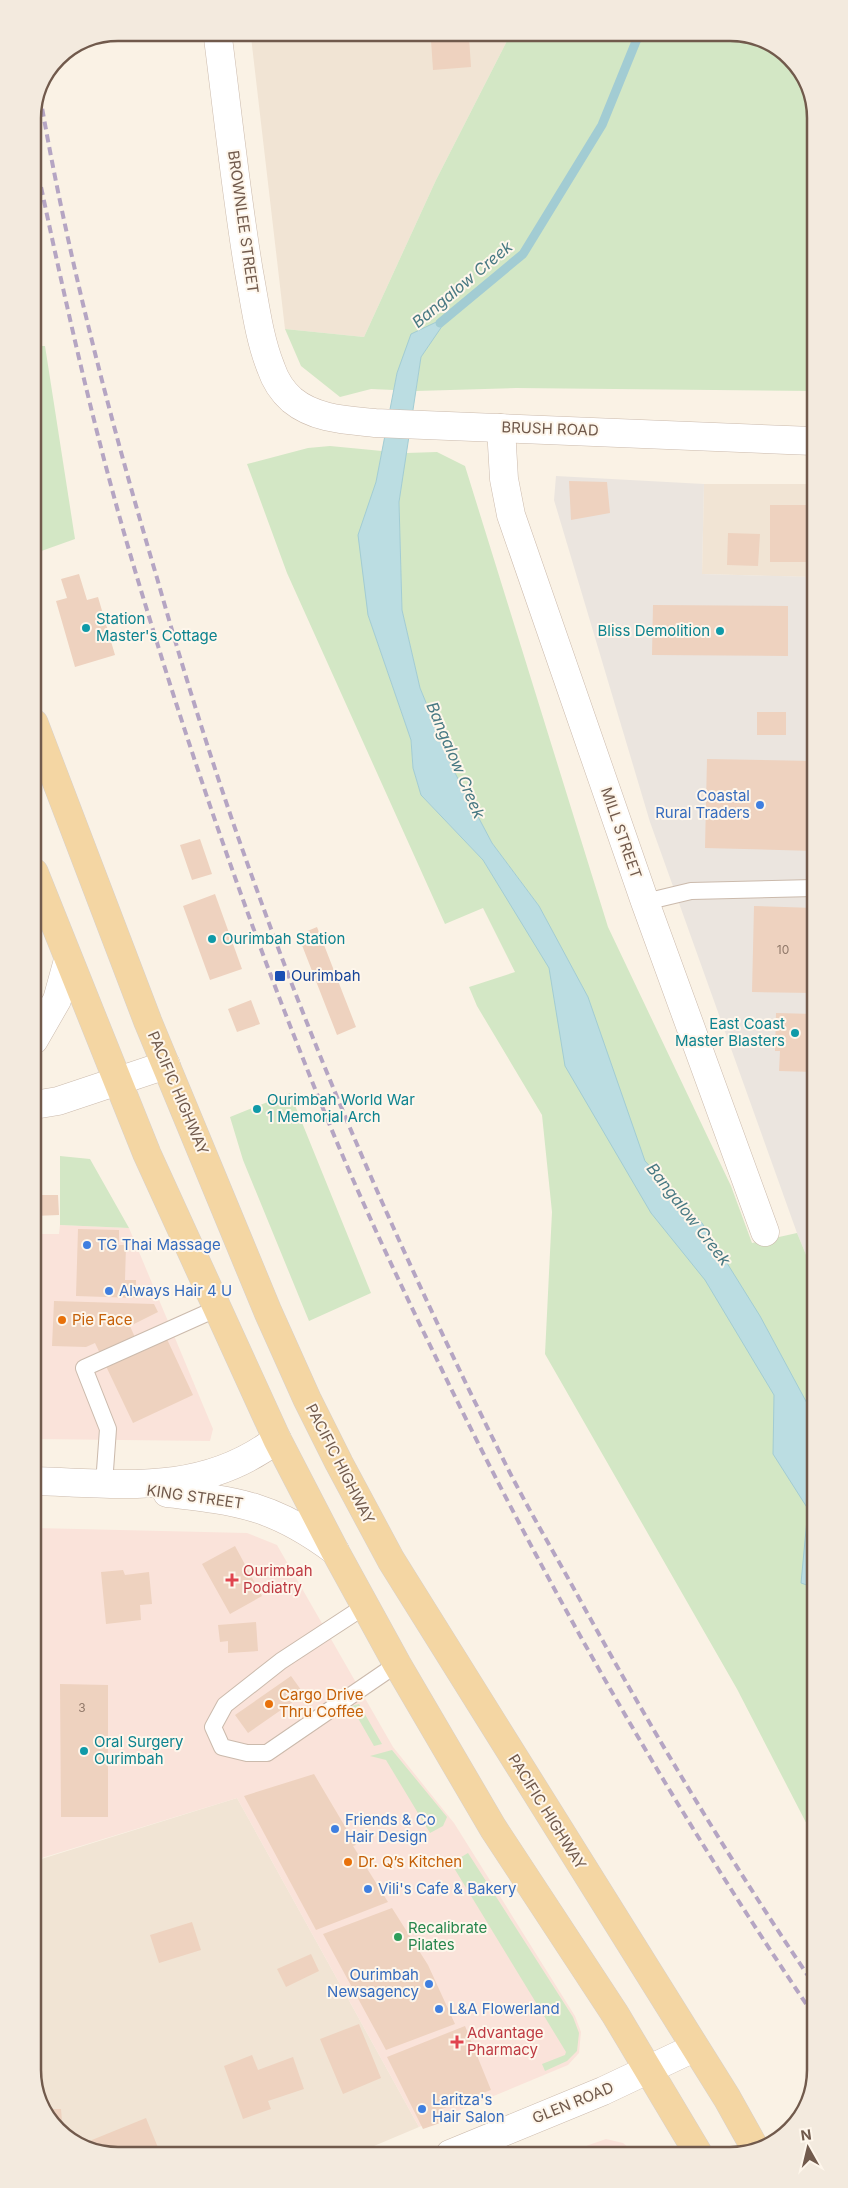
<svg xmlns="http://www.w3.org/2000/svg" width="848" height="2188" viewBox="0 0 848 2188" font-family="Inter,sans-serif">
  <style>
    .residential { fill: #f1e4d4 }
    .commercial { fill: #fae3da }
    .industrial { fill: #ebe5df }
    .green { fill: #d3e7c5 }
    .water { fill: #bbdde2; stroke: #a2ccd3 }
    .lines { fill: none; stroke-linecap: round; stroke-linejoin: round }
    .stream { stroke: #a2ccd3; stroke-width: 9 }
    .building { fill: #eed2bf }
    .service-casing { stroke: #cbbaac; stroke-width: 18 }
    .minor-casing { stroke: #cbbaac; stroke-width: 29 }
    .tertiary-casing { stroke: #cbbaac; stroke-width: 29 }
    .primary-casing { stroke: #d7d1cd; stroke-width: 29 }
    .service { stroke: #fff; stroke-width: 16 }
    .minor { stroke: #fff; stroke-width: 28 }
    .tertiary { stroke: #fff; stroke-width: 28 }
    .primary { stroke: #f4d6a3; stroke-width: 28 }
    .rail { stroke: #b5a5c3; stroke-width: 4; stroke-dasharray: 8 5; stroke-linecap: butt }
    .culture-dot { fill: #0f9aa8; stroke: #fef6eb; stroke-width: 2 }
    .shop-dot { fill: #3f7fe0; stroke: #fef6eb; stroke-width: 2 }
    .transit-dot { fill: #1a4fb4; stroke: #fef6eb; stroke-width: 2 }
    .food-dot { fill: #e8710a; stroke: #fef6eb; stroke-width: 2 }
    .health-dot { fill: #e0444e; stroke: #fef6eb; stroke-width: 2 }
    .leisure-dot { fill: #2e9e5b; stroke: #fef6eb; stroke-width: 2 }
    .labels { text-anchor: middle; stroke-width: 4; stroke-linejoin: round; paint-order: stroke }
    .number-label { font-size: 12px; fill: #907869 }
    .street-label { font-size: 15px; fill: #715a4c; stroke: #fef6eb }
    .culture-label { font-size: 15px; fill: #0d838f; stroke: #fef6eb; text-anchor: start }
    .shop-label { font-size: 15px; fill: #366cbe; stroke: #fef6eb; text-anchor: start }
    .transit-label { font-size: 15px; fill: #164399; stroke: #fef6eb; text-anchor: start }
    .food-label { font-size: 15px; fill: #c56008; stroke: #fef6eb; text-anchor: start }
    .health-label { font-size: 15px; fill: #be3a42; stroke: #fef6eb; text-anchor: start }
    .leisure-label { font-size: 15px; fill: #27864d; stroke: #fef6eb; text-anchor: start }
    .water-label { font-size: 16px; font-style: italic; fill: #487983; stroke: #fef6eb }
    .rim { fill: none; stroke: #715a4c; stroke-width: 2.5 }
  </style>
  <rect width="100%" height="100%" fill="#faf2e5"/>
  <!-- residential -->
  <path class="residential" d="M 510,35 L 436,180 L 364,337 L 285,329 L 251,37 Z
    M 704,484 L 810,484 L 812,577 L 702,574 Z
    M 237,1798 L 419,2127 L 355,2154 L 112,2155 L 66,2138 L 35,2093 L 35,1861 Z"/>
  <!-- commercial -->
  <path class="commercial" d="M 60,1225 L 129,1228 L 213,1429 L 210,1441 L 35,1439 L 34,1234 L 59,1234 Z
    M 35,1528 L 247,1533 L 277,1545 L 393,1747 L 454,1823 L 575,2016 L 581,2032 L 579,2053 L 568,2065 L 419,2127 L 237,1798 L 35,1860 Z
    M 606,2139 L 623,2143 L 635,2153 L 566,2153 Z"/>
  <!-- industrial -->
  <path class="industrial" d="M 556,476 L 704,484 L 702,574 L 813,577 L 814,1274 L 797,1233 L 650,822 L 554,500 Z"/>
  <!-- green -->
  <path class="green" d="M 736,33 L 782,50 L 813,95 L 813,391 L 516,388 L 416,391 L 421,357 L 448,316 L 397,373 L 394,390 L 371,389 L 340,397 L 301,366 L 285,329 L 364,337 L 436,180 L 510,35 Z
    M 33,346 L 45,346 L 75,539 L 33,554 Z
    M 330,446 L 382,451 L 376,483 L 368,615 L 411,740 L 413,768 L 421,795 L 483,860 L 501,889 L 587,996 L 539,906 L 492,843 L 455,773 L 420,688 L 402,610 L 399,502 L 406,453 L 437,452 L 465,466 L 608,927 L 731,1186 L 752,1243 L 797,1233 L 814,1274 L 815,1840 L 737,1689 L 545,1354 L 552,1212 L 542,1115 L 477,1006 L 469,987 L 515,972 L 483,908 L 445,924 L 287,573 L 247,464 L 308,448 Z
    M 290,1093 L 371,1293 L 309,1321 L 243,1160 L 230,1117 Z
    M 60,1156 L 90,1159 L 129,1228 L 60,1225 Z
    M 359,1704 L 382,1744 L 374,1746 L 351,1706 Z
    M 392,1750 L 447,1817 L 443,1826 L 430,1833 L 386,1760 L 370,1756 Z
    M 468,1853 L 573,2017 L 579,2033 L 577,2051 L 567,2061 L 545,2071 L 542,2064 L 565,2055 L 566,2052 L 451,1863 Z"/>
  <!-- water -->
  <path class="water" d="M 449,316 L 421,357 L 399,502 L 402,610 L 420,688 L 455,773 L 492,843 L 539,906 L 588,997 L 645,1161 L 702,1223 L 760,1316 L 808,1405 L 815,1434 L 815,1588 L 801,1583 L 808,1509 L 773,1454 L 774,1395 L 705,1280 L 651,1213 L 565,1066 L 549,968 L 483,860 L 421,795 L 413,768 L 411,740 L 368,615 L 358,535 L 376,482 L 397,373 L 411,334 Z"/>
  <g class="lines">
    <!-- stream -->
    <path class="stream" d="M 440,323 L 523,254 L 602,125 L 639,34"/>
  </g>
  <!-- building -->
  <path class="building" d="M 469,37 L 471,67 L 433,70 L 431,40 Z
    M 569,481 L 607,482 L 610,513 L 571,520 Z
    M 770,505 L 807,505 L 807,562 L 770,562 Z
    M 728,533 L 760,534 L 758,566 L 727,565 Z
    M 79,574 L 87,600 L 98,597 L 115,655 L 75,667 L 56,601 L 67,598 L 61,579 Z
    M 653,605 L 788,606 L 788,656 L 652,655 Z
    M 757,712 L 786,712 L 786,735 L 757,735 Z
    M 707,759 L 814,761 L 814,851 L 705,848 Z
    M 200,839 L 212,874 L 192,880 L 180,845 Z
    M 215,894 L 242,969 L 210,980 L 183,906 Z
    M 754,906 L 814,908 L 814,993 L 752,992 Z
    M 317,927 L 356,1027 L 337,1035 L 298,935 Z
    M 251,1000 L 260,1024 L 237,1032 L 228,1009 Z
    M 776,1013 L 814,1014 L 814,1072 L 779,1071 L 780,1051 L 775,1051 Z
    M 34,1195 L 58,1195 L 59,1215 L 34,1216 Z
    M 78,1229 L 119,1230 L 119,1245 L 126,1245 L 125,1280 L 136,1280 L 136,1298 L 76,1296 Z
    M 54,1301 L 154,1304 L 158,1312 L 130,1326 L 140,1349 L 166,1337 L 193,1395 L 133,1423 L 95,1343 L 86,1347 L 52,1346 Z
    M 235,1546 L 262,1596 L 230,1614 L 202,1564 Z
    M 123,1570 L 125,1575 L 149,1572 L 152,1604 L 140,1605 L 141,1620 L 106,1624 L 101,1572 Z
    M 256,1622 L 258,1651 L 228,1653 L 228,1641 L 220,1642 L 218,1625 Z
    M 291,1676 L 304,1694 L 248,1733 L 235,1715 Z
    M 60,1684 L 108,1685 L 108,1817 L 61,1817 Z
    M 314,1774 L 356,1845 L 353,1846 L 388,1902 L 316,1930 L 244,1796 Z
    M 392,1908 L 428,1965 L 455,2024 L 386,2050 L 323,1934 Z
    M 192,1922 L 201,1950 L 159,1963 L 150,1935 Z
    M 311,1954 L 319,1971 L 286,1987 L 277,1969 Z
    M 359,2024 L 381,2078 L 343,2094 L 320,2039 Z
    M 465,2026 L 491,2090 L 439,2110 L 443,2122 L 423,2129 L 387,2057 Z
    M 252,2055 L 258,2070 L 293,2057 L 304,2089 L 268,2101 L 271,2109 L 243,2119 L 224,2066 Z
    M 47,2109 L 61,2109 L 63,2133 Z
    M 146,2118 L 161,2155 L 112,2155 L 82,2144 Z"/>
  <g class="lines">
    <!-- service casing -->
    <g class="service-casing">
      <path id="service" d="M 645,902 L 691,891 L 814,888
        M 104,1484 L 108,1429 L 84,1368 L 218,1308
        M 365,1606 L 281,1661 L 225,1705 L 213,1727 L 222,1747 L 247,1753 L 267,1753 L 397,1664"/>
    </g>
    <!-- minor casing -->
    <g class="minor-casing">
      <path id="minor" d="M 501,428 L 504,479 L 511,515 L 645,902 L 765,1232
        M 34,1040 L 57,1000 L 68,960
        M 34,1105 L 58,1101 L 166,1065
        M 35,1481 C 121,1484 204,1496 277,1439
        M 167,1493 C 239,1501 275,1506 335,1551
        M 450,2154 L 603,2091 L 694,2048"/>
    </g>
    <!-- tertiary casing -->
    <g class="tertiary-casing">
      <path id="tertiary" d="M 218,38 C 228,116 236,194 249,272 C 255,304 259,338 271,368 C 275,380 283,392 292,400 C 315,419 346,420 375,423 L 813,441"/>
    </g>
    <!-- primary casing -->
    <g class="primary-casing">
      <path id="primary" d="M 34,723 L 148,1022 L 268,1312 L 307,1399 L 339,1463 L 391,1560 L 727,2098 L 756,2150
        M 34,872 L 147,1154 L 277,1439 L 335,1551 L 397,1664 L 493,1828 L 615,2014 L 698,2153"/>
    </g>
    <!-- service -->
    <use href="#service" class="service"/>
    <!-- minor -->
    <use href="#minor" class="minor"/>
    <!-- tertiary -->
    <use href="#tertiary" class="tertiary"/>
    <!-- primary -->
    <use href="#primary" class="primary"/>
    <!-- rail -->
    <path class="rail" d="M 40,96 C 68,259 110,419 157,578 C 187,684 220,789 258,893 C 329,1091 415,1283 509,1471 C 531,1514 556,1556 579,1598 C 652,1731 730,1861 815,1986
      M 33,149 C 64,296 96,443 140,587 C 195,770 258,951 331,1128 C 365,1210 403,1290 442,1370 C 551,1595 675,1811 815,2017"/>
  </g>
  <!-- markers -->
  <g class="culture-dot">
    <circle cx="86" cy="628" r="5"/>
    <circle cx="720" cy="631" r="5"/>
    <circle cx="212" cy="939" r="5"/>
    <circle cx="795" cy="1033" r="5"/>
    <circle cx="257" cy="1109" r="5"/>
    <circle cx="84" cy="1751" r="5"/>
  </g>
  <g class="shop-dot">
    <circle cx="760" cy="805" r="5"/>
    <circle cx="87" cy="1245" r="5"/>
    <circle cx="109" cy="1291" r="5"/>
    <circle cx="335" cy="1829" r="5"/>
    <circle cx="368" cy="1889" r="5"/>
    <circle cx="429" cy="1984" r="5"/>
    <circle cx="439" cy="2009" r="5"/>
    <circle cx="422" cy="2109" r="5"/>
  </g>
  <rect class="transit-dot" x="274" y="970" width="12" height="12" rx="2.5"/>
  <g class="food-dot">
    <circle cx="62" cy="1320" r="5"/>
    <circle cx="269" cy="1704" r="5"/>
    <circle cx="348" cy="1862" r="5"/>
  </g>
  <g class="health-dot">
    <path d="M229.5 1572.5h5v5h5v5h-5v5h-5v-5h-5v-5h5z"/>
    <path d="M454.5 2034.5h5v5h5v5h-5v5h-5v-5h-5v-5h5z"/>
  </g>
  <circle class="leisure-dot" cx="398" cy="1937" r="5"/>
  <g class="labels">
    <!-- number labels -->
    <g class="number-label">
      <text x="783" y="954">10</text>
      <text x="82" y="1712">3</text>
    </g>
    <!-- street labels -->
    <g class="street-label">
      <text transform="translate(243 222) rotate(82)" y="5">BROWNLEE STREET</text>
      <text transform="translate(550 429) rotate(2)" y="5">BRUSH ROAD</text>
      <text transform="translate(621 833) rotate(71)" y="5">MILL STREET</text>
      <text transform="translate(178 1093) rotate(67)" y="5">PACIFIC HIGHWAY</text>
      <text transform="translate(340 1464) rotate(63)" y="5">PACIFIC HIGHWAY</text>
      <text transform="translate(195 1497) rotate(8)" y="5">KING STREET</text>
      <text transform="translate(547 1812) rotate(58)" y="5">PACIFIC HIGHWAY</text>
      <text transform="translate(573 2103) rotate(-22)" y="5">GLEN ROAD</text>
    </g>
    <!-- culture labels -->
    <g class="culture-label">
      <text x="96" y="624">Station<tspan x="96" dy="17">Master's Cottage</tspan></text>
      <text x="710" y="636" text-anchor="end">Bliss Demolition</text>
      <text x="222" y="944">Ourimbah Station</text>
      <text x="785" y="1029" text-anchor="end">East Coast<tspan x="785" dy="17">Master Blasters</tspan></text>
      <text x="267" y="1105">Ourimbah World War<tspan x="267" dy="17">1 Memorial Arch</tspan></text>
      <text x="94" y="1747">Oral Surgery<tspan x="94" dy="17">Ourimbah</tspan></text>
    </g>
    <!-- shop labels -->
    <g class="shop-label">
      <text x="750" y="801" text-anchor="end">Coastal<tspan x="750" dy="17">Rural Traders</tspan></text>
      <text x="97" y="1250">TG Thai Massage</text>
      <text x="119" y="1296">Always Hair 4 U</text>
      <text x="345" y="1825">Friends &amp; Co<tspan x="345" dy="17">Hair Design</tspan></text>
      <text x="378" y="1894">Vili's Cafe &amp; Bakery</text>
      <text x="419" y="1980" text-anchor="end">Ourimbah<tspan x="419" dy="17">Newsagency</tspan></text>
      <text x="449" y="2014">L&amp;A Flowerland</text>
      <text x="432" y="2105">Laritza's<tspan x="432" dy="17">Hair Salon</tspan></text>
    </g>
    <!-- transit labels -->
    <g class="transit-label">
      <text x="291" y="981">Ourimbah</text>
    </g>
    <!-- food labels -->
    <g class="food-label">
      <text x="72" y="1325">Pie Face</text>
      <text x="279" y="1700">Cargo Drive<tspan x="279" dy="17">Thru Coffee</tspan></text>
      <text x="358" y="1867">Dr. Q’s Kitchen</text>
    </g>
    <!-- health labels -->
    <g class="health-label">
      <text x="243" y="1576">Ourimbah<tspan x="243" dy="17">Podiatry</tspan></text>
      <text x="467" y="2038">Advantage<tspan x="467" dy="17">Pharmacy</tspan></text>
    </g>
    <!-- leisure labels -->
    <g class="leisure-label">
      <text x="408" y="1933">Recalibrate<tspan x="408" dy="17">Pilates</tspan></text>
    </g>
    <!-- water labels -->
    <g class="water-label">
      <text transform="translate(462 284) rotate(-40)" y="6">Bangalow Creek</text>
      <text transform="translate(456 760) rotate(67)" y="6">Bangalow Creek</text>
      <text transform="translate(689 1214) rotate(52)" y="6">Bangalow Creek</text>
    </g>
  </g>
  <!-- crop -->
  <path d="M0 0H848V2188H0ZM118 41H730A77 77 0 0 1 807 118V2070A77 77 0 0 1 730 2147H118A77 77 0 0 1 41 2070V118A77 77 0 0 1 118 41Z" fill="#f3eade" fill-rule="evenodd"/>
  <path class="rim" d="M118 41H730A77 77 0 0 1 807 118V2070A77 77 0 0 1 730 2147H118A77 77 0 0 1 41 2070V118A77 77 0 0 1 118 41Z"/>
  <!-- north arrow -->
  <g transform="translate(808 2148) rotate(352)" stroke="#fef6eb" stroke-width="4" paint-order="stroke">
  <path d="M0-4L9 19L0 12L-9 19Z" fill="#715a4c"/>
  <text y="-8" font-size="14" font-weight="bold" text-anchor="middle" fill="#715a4c">N</text>
  </g>
</svg>
